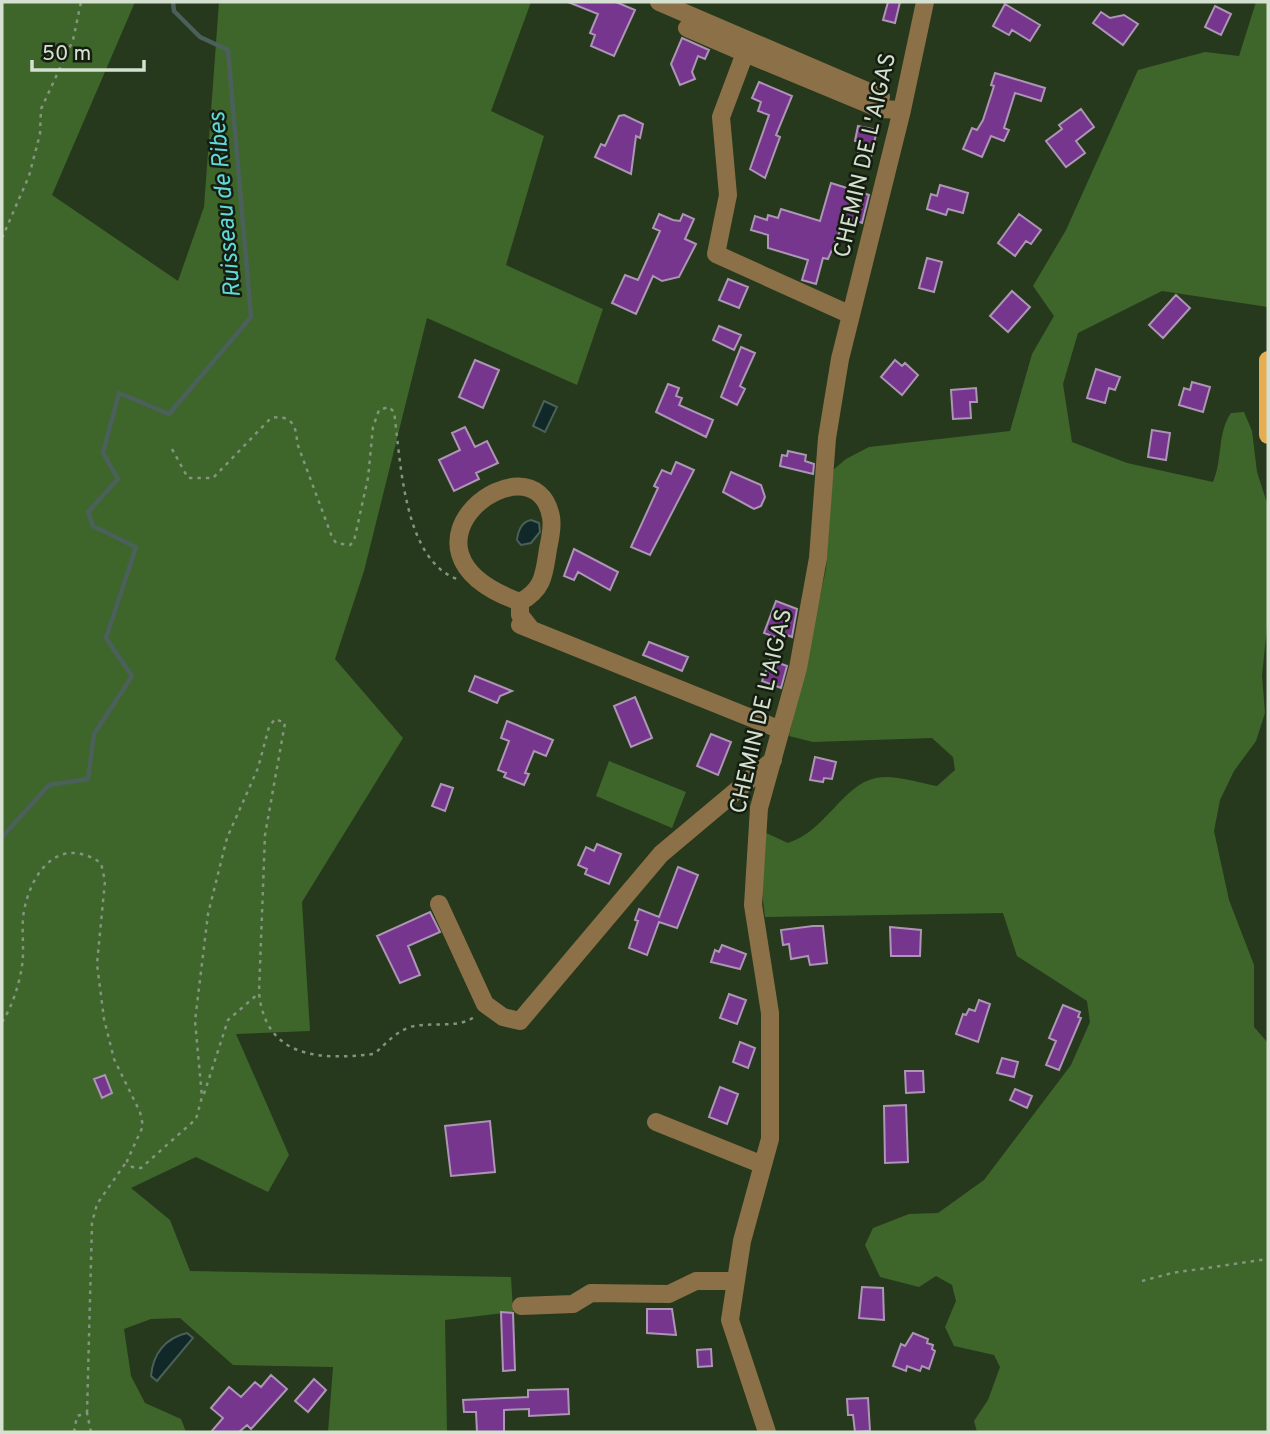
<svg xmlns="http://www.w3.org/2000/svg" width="1270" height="1434" viewBox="0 0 1270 1434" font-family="Overpass,sans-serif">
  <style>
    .green { fill: #3e662a }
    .water { fill: #102828; stroke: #4b605a; stroke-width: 2 }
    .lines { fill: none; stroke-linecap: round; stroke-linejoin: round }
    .stream { stroke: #4b605a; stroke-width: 4.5 }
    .building { fill: #76368d; stroke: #ac95b5; stroke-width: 2 }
    .path { stroke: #84947e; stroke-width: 2.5; stroke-dasharray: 3.5 5; stroke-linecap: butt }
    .minor { stroke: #8c7148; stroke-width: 18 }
    .major { stroke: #e6ad52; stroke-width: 18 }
    .labels { text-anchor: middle; stroke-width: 5; stroke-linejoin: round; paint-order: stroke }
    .street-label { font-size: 23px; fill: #d5e1d0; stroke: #151d11 }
    .water-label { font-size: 24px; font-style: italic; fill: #61d8da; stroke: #151d11 }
  </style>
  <rect width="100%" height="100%" fill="#26391d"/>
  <!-- green -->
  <path class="green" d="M 2,2 L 135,2 L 52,195 L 178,281 L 204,207 L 219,2 L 531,2 L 491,111 L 544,136 L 506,265 L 603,309 L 577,385 L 427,318 L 364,571 L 335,659 L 403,738 L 302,902 L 310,1031 L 236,1034 L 289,1155 L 268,1192 L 196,1157 L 131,1188 L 170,1220 L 190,1271 L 511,1277 L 513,1312 L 445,1320 L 447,1432 L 328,1432 L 333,1367 L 233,1365 L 180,1318 L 151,1319 L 124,1329 L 131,1376 L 145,1403 L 181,1419 L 186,1432 L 2,1432 Z
    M 1256,2 L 1268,2 L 1268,307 L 1162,291 L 1078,333 L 1063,384 L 1072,442 L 1127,463 L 1213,482 C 1223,459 1217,433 1231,413 L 1244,412 L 1252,431 L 1257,472 L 1268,506 L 1268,618 L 1262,675 L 1265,713 L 1256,741 L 1234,771 L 1220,800 L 1214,831 L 1229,900 L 1254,965 L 1254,1027 L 1268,1043 L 1268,1432 L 977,1432 L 974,1421 L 988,1400 L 1000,1367 L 994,1355 L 954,1346 L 945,1327 L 956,1301 L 952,1285 L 936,1276 L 919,1287 L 880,1277 L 865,1245 L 873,1228 L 909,1214 L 938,1213 L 984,1180 L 1071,1065 L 1090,1022 L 1087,1001 L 1017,956 L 1003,913 L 765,917 L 762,892 L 766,833 L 788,843 C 826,831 842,785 876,778 C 893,774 919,783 937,786 L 955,770 L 953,757 L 932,738 L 813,742 L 789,736 L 826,569 L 833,470 L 846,459 L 869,447 L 1010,431 L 1032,354 L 1054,316 L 1033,286 L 1066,230 L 1138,70 L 1205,52 L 1239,56 Z
    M 609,761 L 686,792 L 672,828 L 596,796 Z"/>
  <!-- water -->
  <path class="water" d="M 544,401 L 557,407 L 545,432 L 533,426 Z
    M 531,520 L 539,523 L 540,532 L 531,543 L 521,545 L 517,540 C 518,531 521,522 531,520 Z
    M 187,1333 L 193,1338 L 157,1381 L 151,1376 C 153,1354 165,1338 187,1333 Z"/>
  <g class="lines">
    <!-- stream -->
    <path class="stream" d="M 2,837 L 49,785 L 88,779 L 94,734 L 132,676 L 106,638 L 136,547 L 93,526 L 88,512 L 118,479 L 103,453 L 119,393 L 169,414 L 251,317 L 228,50 L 200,37 L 174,11 L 173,2"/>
  </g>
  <!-- building -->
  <path class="building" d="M 568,2 L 616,2 L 635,10 L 614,56 L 591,46 L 595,35 L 590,33 L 598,14 Z
    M 888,2 L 900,2 L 895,23 L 883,20 Z
    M 1005,4 L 1040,25 L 1030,41 L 1012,30 L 1009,35 L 993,26 Z
    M 1215,6 L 1231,14 L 1221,35 L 1205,27 Z
    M 1101,12 L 1110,18 L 1124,15 L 1138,24 L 1123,45 L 1093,23 Z
    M 682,38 L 709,50 L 705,59 L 698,56 L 692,72 L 695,79 L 680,85 L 671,64 Z
    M 995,73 L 1045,88 L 1041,101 L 1015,93 L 1004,128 L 1009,130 L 1004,141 L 991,136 L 982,157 L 963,149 L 972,128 L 977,130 L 983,120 L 994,86 L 991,85 Z
    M 759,82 L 792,96 L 776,135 L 780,137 L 765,178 L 750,169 L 769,115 L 758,111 L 761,102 L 752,98 Z
    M 1081,109 L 1094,127 L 1076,141 L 1085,153 L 1066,167 L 1046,141 L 1062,129 L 1059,125 Z
    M 624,115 L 643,124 L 640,138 L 636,136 L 631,174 L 595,157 L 601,144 L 605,146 L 619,116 Z
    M 858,126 L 877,130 L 871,157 L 858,154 L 861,142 L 855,141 Z
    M 831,183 L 869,195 L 862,223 L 846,217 L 828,259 L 823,258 L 816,284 L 802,280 L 808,260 L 768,248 L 768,235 L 751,230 L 755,216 L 767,220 L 768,215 L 778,218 L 781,209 L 820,221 Z
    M 940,185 L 968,193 L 963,213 L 948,209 L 946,215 L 927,209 L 931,194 L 937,196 Z
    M 659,214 L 673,220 L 680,221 L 683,214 L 694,219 L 685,239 L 696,244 L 679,277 L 662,281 L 653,276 L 636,314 L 612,303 L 625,275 L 638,280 L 660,231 L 653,228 Z
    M 1019,214 L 1041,230 L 1031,244 L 1026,241 L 1015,256 L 998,243 Z
    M 927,258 L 942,262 L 934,292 L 919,288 Z
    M 728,279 L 748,287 L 739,308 L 719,300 Z
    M 1012,291 L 1030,307 L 1008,332 L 990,316 Z
    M 1176,295 L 1190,308 L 1163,338 L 1149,325 Z
    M 719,326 L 741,335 L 734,350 L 713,340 Z
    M 741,347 L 755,353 L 740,386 L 745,389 L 737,405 L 721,397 Z
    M 475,360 L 499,370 L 483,408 L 459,397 Z
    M 895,360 L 902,366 L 905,363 L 918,375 L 902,395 L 881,377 Z
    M 1096,369 L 1120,377 L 1115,390 L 1109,388 L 1105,403 L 1087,398 Z
    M 1192,382 L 1210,387 L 1203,412 L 1179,405 L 1184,388 L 1190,390 Z
    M 668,384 L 679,388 L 676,396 L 682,398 L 679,405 L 713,420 L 706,437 L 656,412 Z
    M 976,388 L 977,402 L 970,402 L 971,418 L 953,419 L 951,390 Z
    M 465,427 L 475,447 L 487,441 L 498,463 L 476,473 L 479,479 L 454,491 L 439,460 L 460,450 L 452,433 Z
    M 1152,430 L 1170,433 L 1166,460 L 1148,457 Z
    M 788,451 L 806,455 L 805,461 L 814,464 L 813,474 L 780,466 L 782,455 L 787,456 Z
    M 676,462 L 694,470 L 650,555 L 631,547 L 658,488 L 654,486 L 662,470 L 671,474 Z
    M 731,472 L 761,485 L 765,497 L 761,506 L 754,509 L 723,492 Z
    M 574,549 L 618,572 L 610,590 L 578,572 L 574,580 L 564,576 Z
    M 776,601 L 797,609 L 792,637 L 782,633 L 780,639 L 764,633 Z
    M 649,642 L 688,657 L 682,671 L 643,655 Z
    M 770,660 L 787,666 L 781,688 L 762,681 Z
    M 475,676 L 512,691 L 500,696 L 497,703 L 469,691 Z
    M 635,697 L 652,738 L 631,747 L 614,706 Z
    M 507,721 L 553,740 L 546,756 L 534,751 L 525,773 L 529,774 L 524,785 L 504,777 L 506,773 L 498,770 L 509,741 L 501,738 Z
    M 711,734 L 731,742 L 718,775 L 697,766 Z
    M 815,757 L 836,762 L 832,779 L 824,778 L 823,782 L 810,780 Z
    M 441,784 L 453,788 L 445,811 L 432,806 Z
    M 597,844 L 621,854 L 609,884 L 585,874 L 587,869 L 578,865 L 586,847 L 594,851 Z
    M 678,867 L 698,875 L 677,928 L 659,922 L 647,955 L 629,948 L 638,921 L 635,920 L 639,909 L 659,917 Z
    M 430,912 L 440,932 L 408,946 L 420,975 L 400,983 L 377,936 Z
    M 813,926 L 823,926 L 827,963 L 810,965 L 808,956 L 791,959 L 789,944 L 783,945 L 781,930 Z
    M 890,927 L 921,930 L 920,956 L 891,956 Z
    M 722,945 L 746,954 L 740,969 L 711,962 L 715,950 L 719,952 Z
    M 729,994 L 746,1000 L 737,1024 L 720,1018 Z
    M 979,1000 L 990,1004 L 978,1042 L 956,1034 L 963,1014 L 966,1015 L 969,1009 L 975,1011 Z
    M 1063,1005 L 1080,1012 L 1078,1017 L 1081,1018 L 1059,1070 L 1046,1065 L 1056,1041 L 1049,1038 Z
    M 740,1042 L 755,1048 L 748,1068 L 733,1062 Z
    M 1002,1058 L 1018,1062 L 1014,1077 L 997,1073 Z
    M 905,1071 L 923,1071 L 924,1092 L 906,1093 Z
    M 105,1075 L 112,1093 L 102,1098 L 94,1079 Z
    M 720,1087 L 738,1094 L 727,1124 L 709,1117 Z
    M 1015,1089 L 1032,1096 L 1027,1108 L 1010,1100 Z
    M 906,1105 L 908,1162 L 885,1163 L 884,1106 Z
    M 490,1121 L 495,1172 L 451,1176 L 445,1126 Z
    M 862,1287 L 883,1288 L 884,1320 L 859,1318 Z
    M 647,1309 L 672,1309 L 676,1335 L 647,1333 Z
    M 501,1312 L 513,1313 L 515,1370 L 503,1371 Z
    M 913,1333 L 928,1339 L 927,1343 L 933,1345 L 932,1349 L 935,1351 L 929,1369 L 922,1366 L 920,1371 L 907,1366 L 906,1371 L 893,1366 L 901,1344 L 905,1346 Z
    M 711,1349 L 712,1366 L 698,1367 L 697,1350 Z
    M 271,1375 L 287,1389 L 251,1429 L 247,1425 L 239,1432 L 211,1432 L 223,1418 L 211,1408 L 229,1387 L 241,1397 L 255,1382 L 261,1387 Z
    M 314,1379 L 326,1390 L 308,1412 L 295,1401 Z
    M 568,1389 L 569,1414 L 529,1416 L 529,1409 L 504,1410 L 504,1432 L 477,1432 L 476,1412 L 464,1412 L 463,1400 L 528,1397 L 528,1390 Z
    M 868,1398 L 870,1431 L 855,1432 L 853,1415 L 848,1415 L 847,1399 Z"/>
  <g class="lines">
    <!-- path -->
    <path class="path" d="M 2,238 L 29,176 L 40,134 L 41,109 L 73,40 L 81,2
      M 172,449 L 188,478 L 213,478 L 271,418 C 290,414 297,425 297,443 L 332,537 L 336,543 L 350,545 L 354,541 L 368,478 L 373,427 L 379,410 L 389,407 L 394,412 C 401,461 403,559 457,579
      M 2,1022 C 12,1007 19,985 22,966 C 25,947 20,925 25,906 C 34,868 61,836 101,863 L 105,881 L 97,964 L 104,1019 L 114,1059 L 140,1112 L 143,1126 L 127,1161 L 132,1167 L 141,1168 L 196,1119 L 202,1097 L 195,1021 L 208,914 L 227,838 L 258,768 L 269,727 L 275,719 L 285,723 L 265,835 L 259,993 C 266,1059 320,1060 374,1054 C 387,1043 394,1033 410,1027 C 429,1021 462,1030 476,1015
      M 204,1094 L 228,1020 L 259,993
      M 1142,1281 L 1172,1273 L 1268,1259
      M 87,1413 L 92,1223 L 97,1204 L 127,1161
      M 74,1432 L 77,1416 L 87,1413 L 91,1432"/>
    <!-- minor -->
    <path class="minor" d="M 659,2 L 881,97
      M 687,28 L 745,53
      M 851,315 L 716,254 L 728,195 L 721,117 L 745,53 L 880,109 L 902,110
      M 520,602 C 372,549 535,431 551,517 C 553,527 550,539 548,549 C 544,574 544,589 520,602 L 520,615 L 531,629
      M 520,625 L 781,730
      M 439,904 L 485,1004 L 503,1017 L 520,1021 L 661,854 L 773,760
      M 656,1122 L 763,1165
      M 521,1306 L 573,1304 L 591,1293 L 669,1294 L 696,1281 L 736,1281
      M 767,1432 L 730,1320 L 742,1241 L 770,1139 L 770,1013 L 753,905 L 759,808 L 798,668 L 818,558 L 827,438 L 840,359 L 902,110 L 925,2"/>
    <!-- major -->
    <path class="major" d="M 1268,360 L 1268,435"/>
  </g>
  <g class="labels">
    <!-- street labels -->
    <g class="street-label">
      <text transform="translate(864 155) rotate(-77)" y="8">CHEMIN DE L'AIGAS</text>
      <text transform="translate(760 711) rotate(-77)" y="8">CHEMIN DE L'AIGAS</text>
    </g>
    <!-- water labels -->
    <g class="water-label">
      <text transform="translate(224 205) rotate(-95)" y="8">Ruisseau de Ribes</text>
    </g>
  </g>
  <!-- border -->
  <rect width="1270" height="1434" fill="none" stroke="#d5e1d0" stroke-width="7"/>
  <!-- scale -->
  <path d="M32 60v10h112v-10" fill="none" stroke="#d5e1d0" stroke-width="3.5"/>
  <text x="42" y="60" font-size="21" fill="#d5e1d0" stroke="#151d11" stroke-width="5" paint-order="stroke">50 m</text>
</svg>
